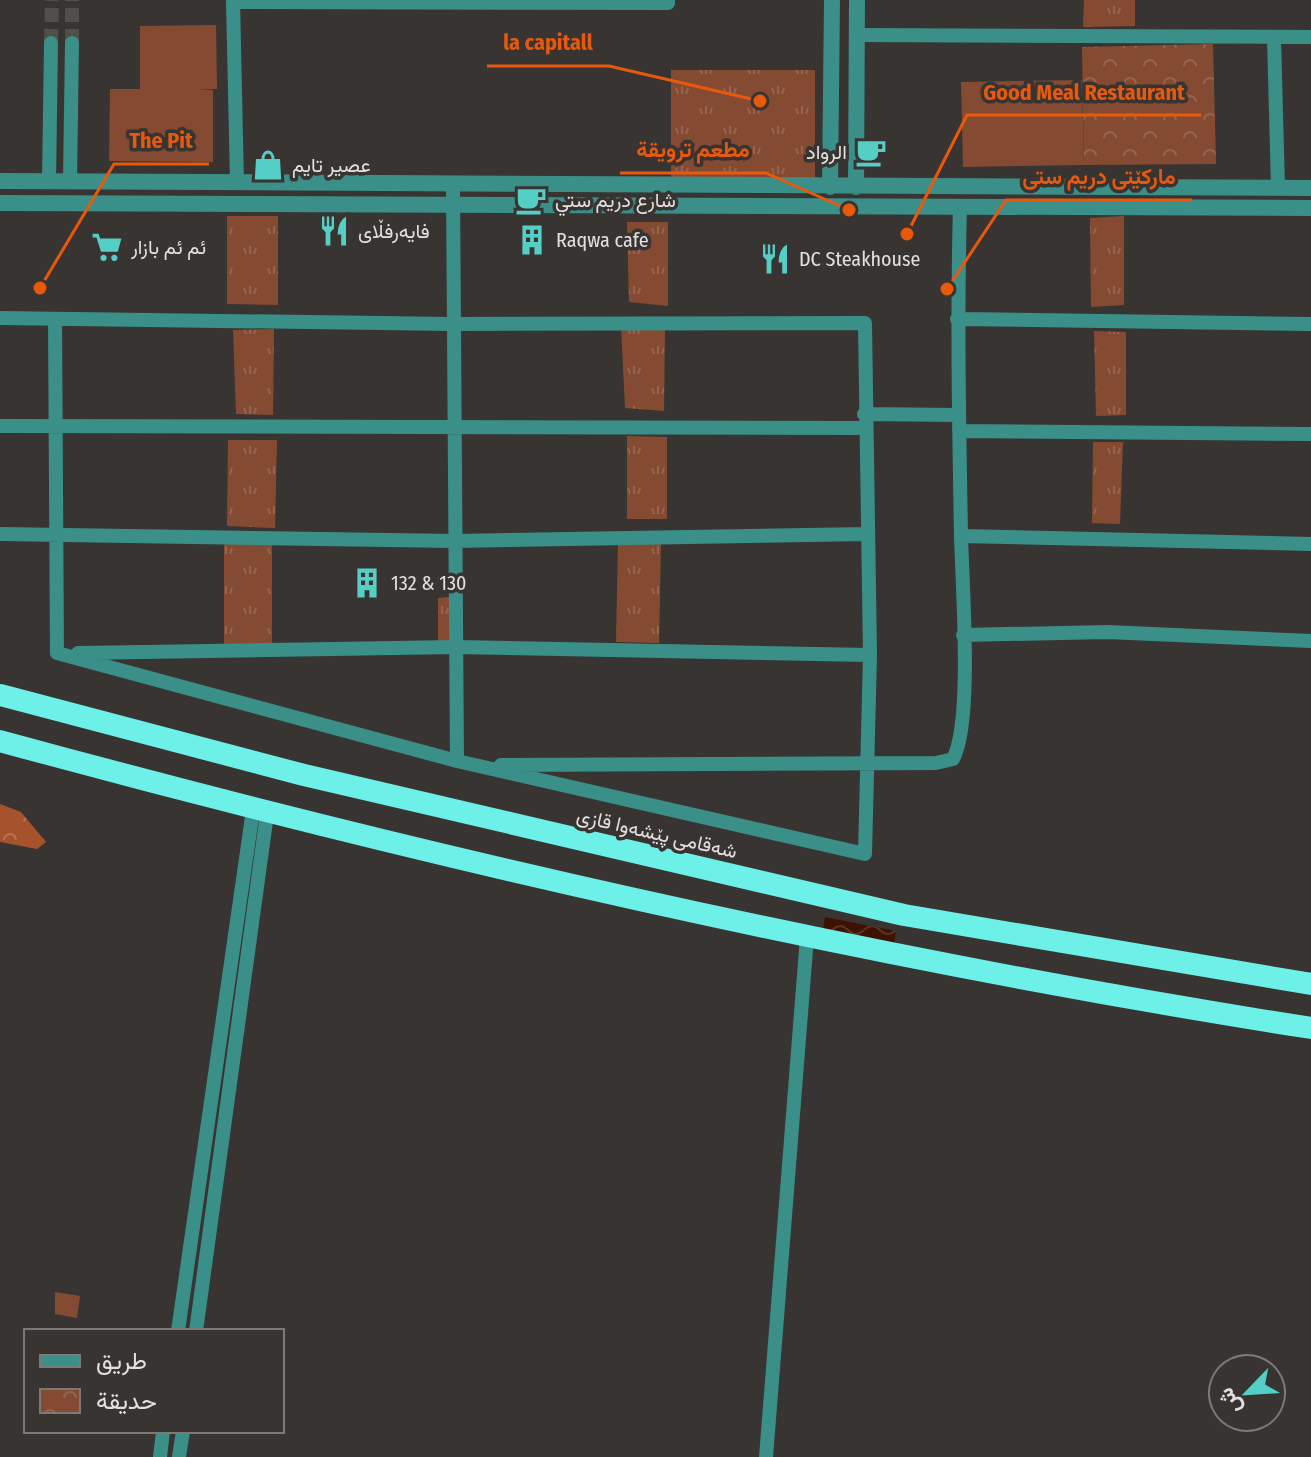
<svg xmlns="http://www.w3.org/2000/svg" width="1311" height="1457" viewBox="0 0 1311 1457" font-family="'Fira Sans Condensed',Vazirmatn,sans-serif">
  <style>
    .grass { fill: url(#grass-tufts) }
    .forest { fill: url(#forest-crowns) }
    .park { fill: url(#park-crowns) }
    .garden { fill: #854b32 }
    .water { fill: url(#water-waves) }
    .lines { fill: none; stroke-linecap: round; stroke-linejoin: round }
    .minor-tunnel { stroke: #524e4c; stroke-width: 14; stroke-dasharray: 14 7; stroke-linecap: butt }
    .minor { stroke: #3a8f89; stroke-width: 14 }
    .tertiary { stroke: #3a8f89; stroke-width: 16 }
    .trunk { stroke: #6cf0e8; stroke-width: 22 }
    .labels { text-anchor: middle; stroke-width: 7; stroke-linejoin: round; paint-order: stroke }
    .poi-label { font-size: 20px; fill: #e3e0df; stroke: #383432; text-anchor: start }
    .street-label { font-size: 20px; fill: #e3e0df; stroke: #383432 }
    .leader { fill: none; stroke: #e8590c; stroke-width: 3 }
    .callout-dot { fill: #e8590c; stroke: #383432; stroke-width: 3 }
    .callout-label { font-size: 22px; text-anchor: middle; font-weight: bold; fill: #e8590c; stroke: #383432; stroke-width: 7; stroke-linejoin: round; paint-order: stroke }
  </style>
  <defs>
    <pattern id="grass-tufts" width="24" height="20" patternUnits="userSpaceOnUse" patternTransform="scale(2)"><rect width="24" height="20" fill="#854b32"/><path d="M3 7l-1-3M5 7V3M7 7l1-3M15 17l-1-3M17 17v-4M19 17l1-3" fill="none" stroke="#96654f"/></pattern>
    <pattern id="forest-crowns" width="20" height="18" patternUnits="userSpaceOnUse" patternTransform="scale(2)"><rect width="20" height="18" fill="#a6522c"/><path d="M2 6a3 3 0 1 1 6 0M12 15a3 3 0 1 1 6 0" fill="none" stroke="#b67354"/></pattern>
    <pattern id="park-crowns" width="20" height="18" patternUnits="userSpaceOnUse" patternTransform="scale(2)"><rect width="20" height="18" fill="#854b32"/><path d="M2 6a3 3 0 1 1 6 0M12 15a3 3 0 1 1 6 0" fill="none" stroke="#96654f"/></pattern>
    <pattern id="water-waves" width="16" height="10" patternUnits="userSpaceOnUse" patternTransform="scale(2)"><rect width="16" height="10" fill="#3d1200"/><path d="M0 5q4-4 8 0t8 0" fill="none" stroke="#593425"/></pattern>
  </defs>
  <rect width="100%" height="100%" fill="#383432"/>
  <!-- grass -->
  <path class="grass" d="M 1084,0 L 1135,0 L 1135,26 L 1083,27 Z
    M 671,70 L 815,70 L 815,179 L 671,179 Z
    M 227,216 L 278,216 L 278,305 L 227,304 Z
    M 1124,216 L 1124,305 L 1091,307 L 1090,218 Z
    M 627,222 L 668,222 L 668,306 L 629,302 Z
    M 621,325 L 665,330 L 664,411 L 625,408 Z
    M 274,329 L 273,415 L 236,414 L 233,330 Z
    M 1094,331 L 1126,332 L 1126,415 L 1096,416 Z
    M 627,436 L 667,437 L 667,519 L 627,519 Z
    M 228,440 L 277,440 L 275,528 L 227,526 Z
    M 1093,442 L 1123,442 L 1120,524 L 1092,523 Z
    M 224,539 L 272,539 L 272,652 L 224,652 Z
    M 618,543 L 661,544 L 659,643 L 616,642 Z
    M 449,597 L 450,646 L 438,641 L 438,598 Z"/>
  <!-- forest -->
  <path class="forest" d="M 0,804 L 21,812 L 46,842 L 37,849 L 0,842 Z"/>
  <!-- park -->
  <path class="park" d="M 1213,44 L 1216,164 L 1084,165 L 1082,47 Z"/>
  <!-- garden -->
  <path class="garden" d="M 216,25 L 217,89 L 198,89 L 213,90 L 213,162 L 109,161 L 110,89 L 140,89 L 140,26 Z
    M 1082,80 L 1084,165 L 963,167 L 961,82 Z
    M 55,1292 L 80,1296 L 77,1318 L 55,1314 Z"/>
  <!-- water -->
  <path class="water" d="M 825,917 L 896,931 L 894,944 L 823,930 Z"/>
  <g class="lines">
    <!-- minor-tunnel -->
    <path class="minor-tunnel" d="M 51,43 L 52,0
      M 72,43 L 72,0"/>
    <!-- minor -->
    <path class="minor" d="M 233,0 L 237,183
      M 233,2 L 668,3 L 668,0
      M 857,35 L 1311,37
      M 1274,38 L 1278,188
      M 49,181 L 51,43
      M 70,181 L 72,43
      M 453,186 L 457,761
      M 0,318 L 452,324 L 865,323 L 870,655 L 865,854 L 457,761 L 57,653
      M 55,319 L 57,653
      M 957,319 L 1311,324
      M 864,414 L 959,415
      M 0,426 L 864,428
      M 959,431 L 1311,434
      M 0,534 L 455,541 L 866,534
      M 961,536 L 1311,544
      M 963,635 L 1107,632 L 1311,641
      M 78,653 L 456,647 L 870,655
      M 501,765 L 936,763 L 953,759 C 973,722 962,584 961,535 C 959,425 957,316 960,206
      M 178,1331 L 253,810
      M 196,1331 L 267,814
      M 160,1457 L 163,1431
      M 179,1457 L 183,1431
      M 766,1457 L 807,937"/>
    <!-- tertiary -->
    <path class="tertiary" d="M 0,181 L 1311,188
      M 830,187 L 832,0
      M 856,187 L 857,0
      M 0,203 L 1311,208"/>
    <!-- trunk -->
    <path class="trunk" d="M 0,695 L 304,775 L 904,915 L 1311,984
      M 0,741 C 432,859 869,959 1311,1028"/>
  </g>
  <!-- icons -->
  <defs>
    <g id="cafe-bare" transform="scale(2.4)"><path d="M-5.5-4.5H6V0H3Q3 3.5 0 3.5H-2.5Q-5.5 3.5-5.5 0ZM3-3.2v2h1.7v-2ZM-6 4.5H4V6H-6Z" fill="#55cec6" stroke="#383432" stroke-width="2.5" paint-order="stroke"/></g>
    <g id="shop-bare" transform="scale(2.4)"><path d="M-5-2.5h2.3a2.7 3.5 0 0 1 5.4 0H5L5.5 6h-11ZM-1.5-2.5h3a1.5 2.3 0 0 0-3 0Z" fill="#55cec6" stroke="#383432" stroke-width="2.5" paint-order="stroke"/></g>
    <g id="restaurant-bare" transform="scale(2.4)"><path d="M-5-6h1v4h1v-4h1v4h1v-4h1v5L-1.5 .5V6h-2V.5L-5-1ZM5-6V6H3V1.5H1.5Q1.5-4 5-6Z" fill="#55cec6" stroke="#383432" stroke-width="2.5" paint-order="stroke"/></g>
    <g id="building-bare" transform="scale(2.4)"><path d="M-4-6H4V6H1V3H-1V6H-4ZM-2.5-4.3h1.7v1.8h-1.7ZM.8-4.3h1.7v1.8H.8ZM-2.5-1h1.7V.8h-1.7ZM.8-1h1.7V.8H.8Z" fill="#55cec6" stroke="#383432" stroke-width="2.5" paint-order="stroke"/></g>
    <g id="supermarket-bare" transform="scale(2.4)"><path d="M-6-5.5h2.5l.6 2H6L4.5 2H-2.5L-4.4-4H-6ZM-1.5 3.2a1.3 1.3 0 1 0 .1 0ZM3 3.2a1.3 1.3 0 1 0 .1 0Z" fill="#55cec6" stroke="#383432" stroke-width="2.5" paint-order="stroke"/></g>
  </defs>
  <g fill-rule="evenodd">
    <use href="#cafe-bare" x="871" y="152"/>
    <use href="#shop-bare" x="268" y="165"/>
    <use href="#cafe-bare" x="531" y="200"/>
    <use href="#restaurant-bare" x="334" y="231"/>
    <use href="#building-bare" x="532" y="240"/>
    <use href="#supermarket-bare" x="107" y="247"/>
    <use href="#restaurant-bare" x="775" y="259"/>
    <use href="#building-bare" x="367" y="583"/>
  </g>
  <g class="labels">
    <!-- poi labels -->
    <g class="poi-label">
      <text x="847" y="159" text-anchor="end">الرواد</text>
      <text x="292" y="172">عصير تايم</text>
      <text x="555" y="207">شارع دريم ستي</text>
      <text x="358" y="238">فايەرفڵای</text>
      <text x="556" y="247">Raqwa cafe</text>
      <text x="131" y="254">ئم ئم بازار</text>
      <text x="799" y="266">DC Steakhouse</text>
      <text x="391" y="590">132 &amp; 130</text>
    </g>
    <!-- street labels -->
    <g class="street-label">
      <text transform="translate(657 833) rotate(13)" y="7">شەقامی پێشەوا قازی</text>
    </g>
  </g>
  <!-- callouts -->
  <path class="leader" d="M760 101L609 66H487M907 234L967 115H1201M40 288L114 164H209M849 210L766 173H620M947 289L1006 200H1192"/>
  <g class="callout-dot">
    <circle cx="760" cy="101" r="8"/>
    <circle cx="907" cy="234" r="8"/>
    <circle cx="40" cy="288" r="8"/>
    <circle cx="849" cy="210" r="8"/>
    <circle cx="947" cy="289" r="8"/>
  </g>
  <g class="callout-label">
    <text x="548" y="50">la capitall</text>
    <text x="1084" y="100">Good Meal Restaurant</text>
    <text x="161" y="148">The Pit</text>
    <text x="693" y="157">مطعم ترويقة</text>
    <text x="1099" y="184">مارکێتی دریم ستی</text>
  </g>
  <!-- legend -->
  <rect x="24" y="1329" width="260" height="104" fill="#383432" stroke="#7c7977" stroke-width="2"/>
  <rect x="40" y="1355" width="40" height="12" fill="#3a8f89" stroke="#7c7977" stroke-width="2"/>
  <text x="96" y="1369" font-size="24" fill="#e3e0df">طريق</text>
  <rect x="40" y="1389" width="40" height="24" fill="url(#park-crowns)" stroke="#7c7977" stroke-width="2"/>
  <text x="96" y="1409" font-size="24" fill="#e3e0df">حديقة</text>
  <!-- north arrow -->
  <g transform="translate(1247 1393) rotate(245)"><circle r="38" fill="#383432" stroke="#7c7977" stroke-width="2"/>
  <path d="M0-6L14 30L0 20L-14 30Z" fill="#55cec6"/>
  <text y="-12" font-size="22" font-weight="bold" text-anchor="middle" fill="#e3e0df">ش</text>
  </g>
</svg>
